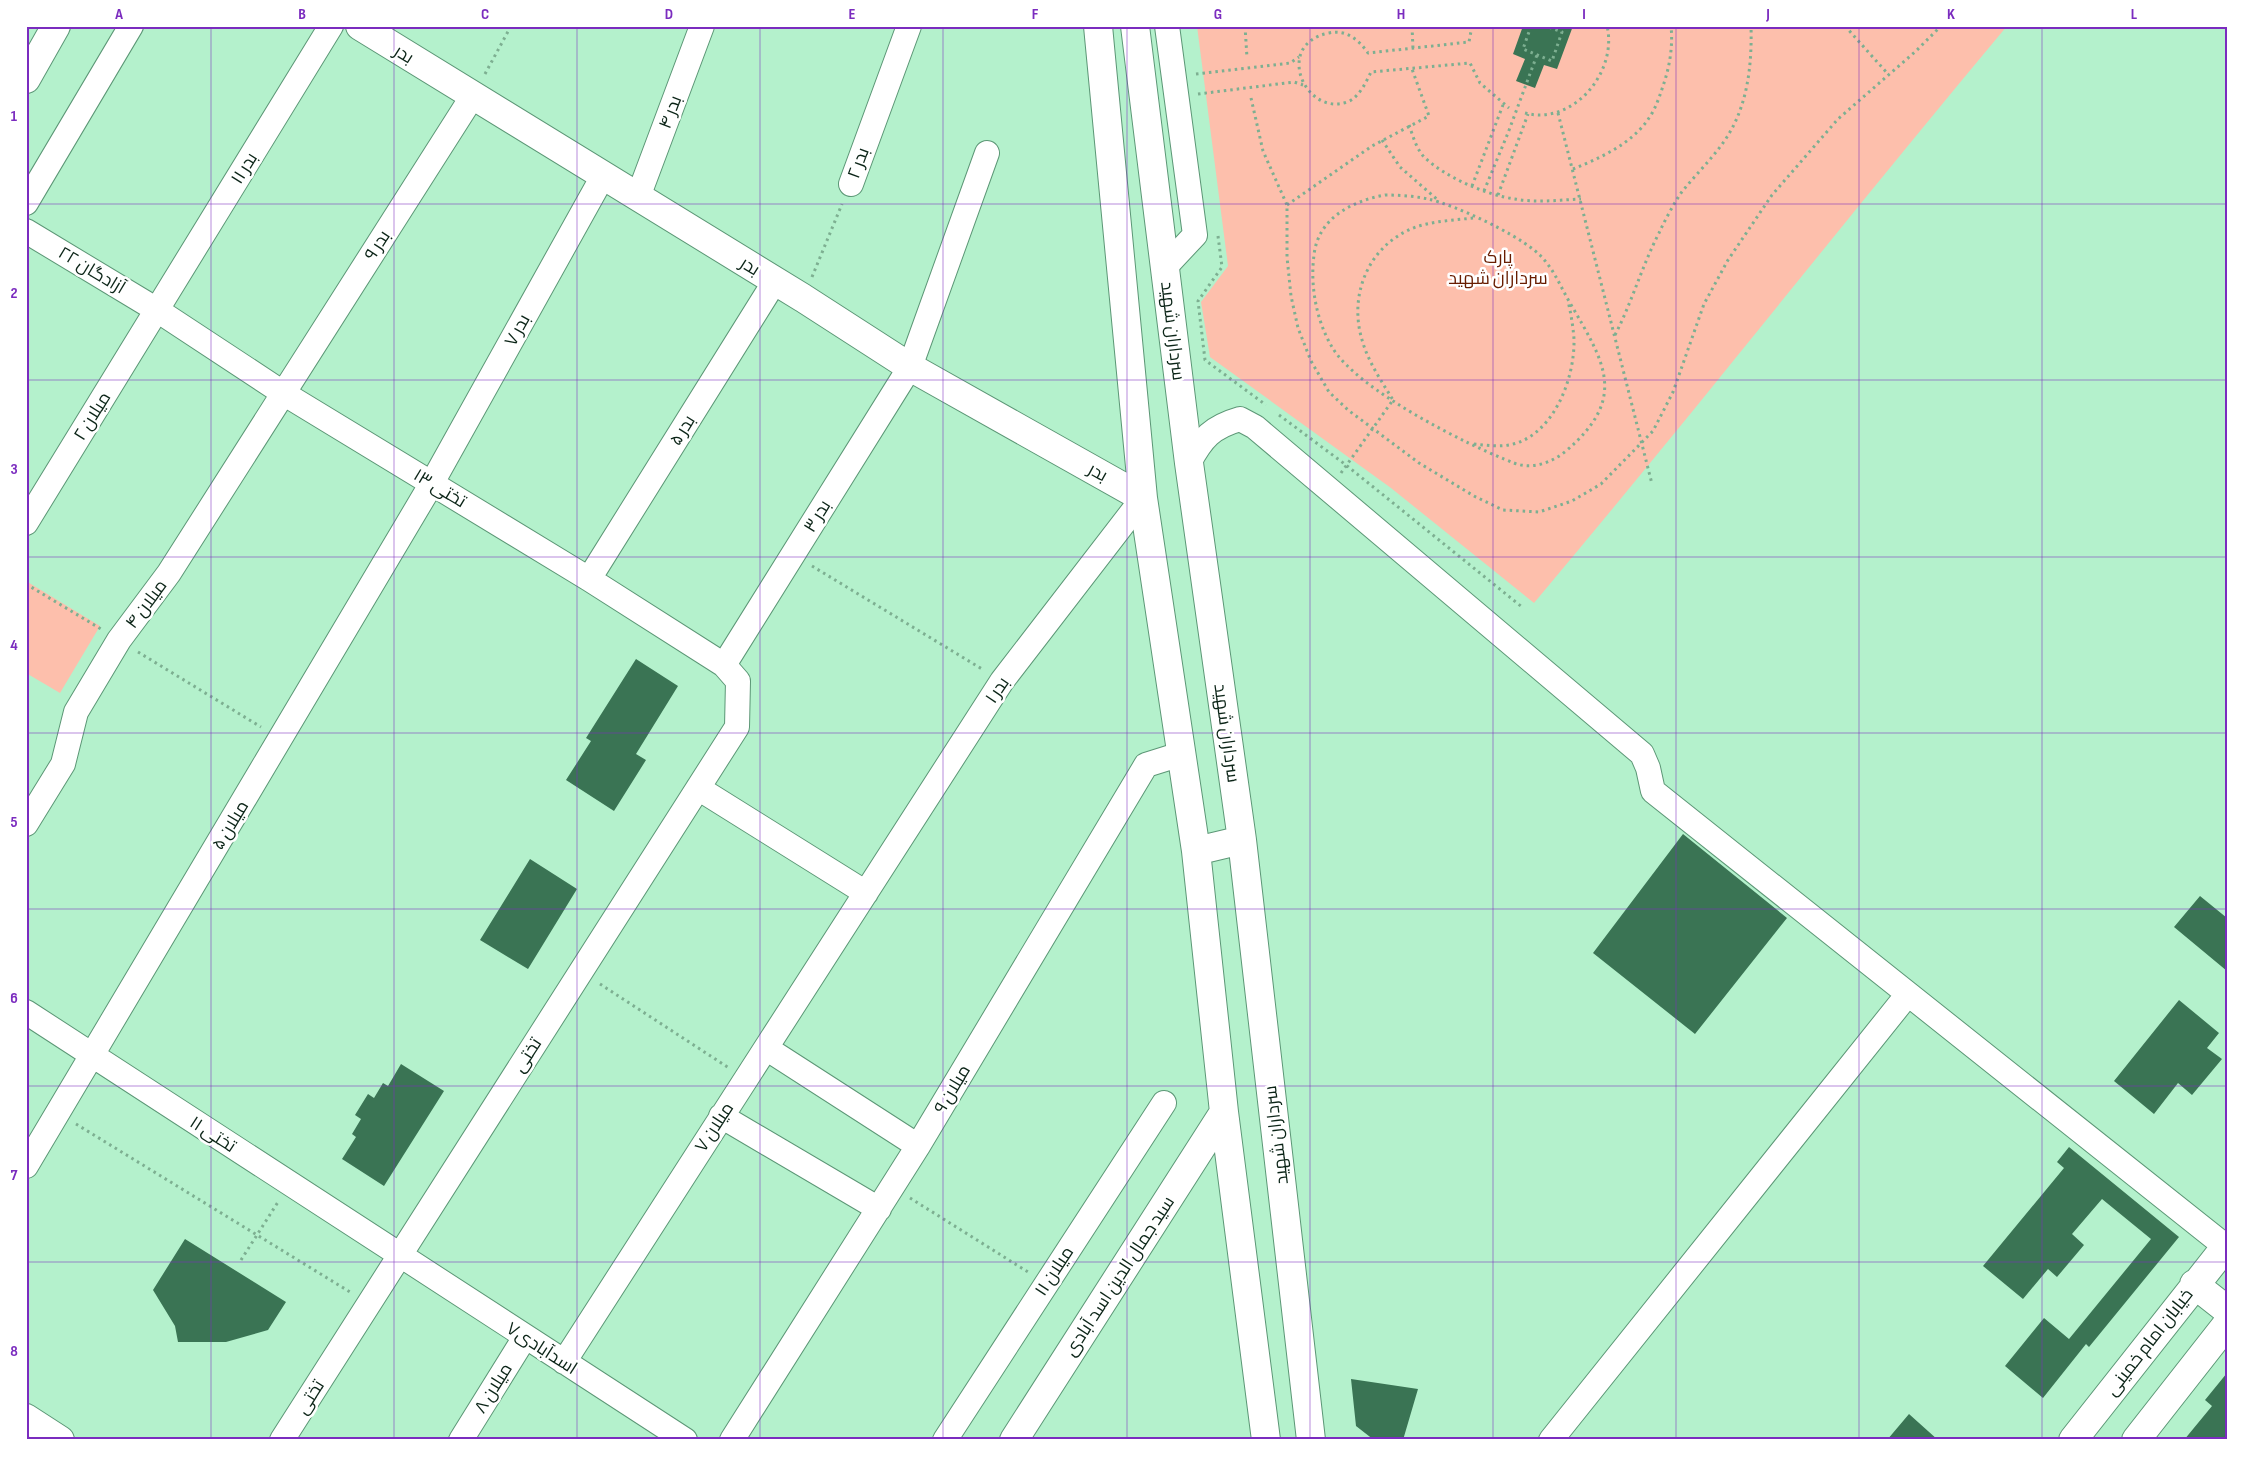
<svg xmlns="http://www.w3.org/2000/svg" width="2253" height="1466" viewBox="0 0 2253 1466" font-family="'Sofia Sans Condensed',Cairo,sans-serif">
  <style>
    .green { fill: #fdbfac }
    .building { fill: #3a7454 }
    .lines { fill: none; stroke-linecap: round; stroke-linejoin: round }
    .street-casing { stroke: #5c9776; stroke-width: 26 }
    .secondary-casing { stroke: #5c9776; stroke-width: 30 }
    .path { stroke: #7daf91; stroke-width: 3; stroke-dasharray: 2.5 4; stroke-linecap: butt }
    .street { stroke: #fff; stroke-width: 24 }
    .secondary { stroke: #fff; stroke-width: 28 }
    .grid { fill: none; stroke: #7b2cbf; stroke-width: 1; stroke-opacity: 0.55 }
    .labels { text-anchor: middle; stroke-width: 5; stroke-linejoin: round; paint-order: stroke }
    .street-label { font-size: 18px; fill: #0b2417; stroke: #fff }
    .park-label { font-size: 18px; fill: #681d01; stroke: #fff }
    .neatline { fill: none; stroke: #7b2cbf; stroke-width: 2 }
    .grid-label { font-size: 16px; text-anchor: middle; font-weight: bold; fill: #7b2cbf }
  </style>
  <rect width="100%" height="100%" fill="#b4f1cc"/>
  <!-- green -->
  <path class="green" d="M 1197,26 L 2007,26 C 1847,217 1694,413 1534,603 L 1391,488 L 1210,357 L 1201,302 L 1228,266 Z
    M 26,581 L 100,626 L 60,693 L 26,673 Z"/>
  <!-- building -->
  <path class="building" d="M 1523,26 L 1573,26 L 1557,69 L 1544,65 L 1535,88 L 1516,81 L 1525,59 L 1513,54 Z
    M 636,659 L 678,686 L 636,754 L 646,760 L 614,811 L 566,780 L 591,741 L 586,738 Z
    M 1683,834 L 1787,918 L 1695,1034 L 1593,953 Z
    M 530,859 L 577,889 L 528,969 L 480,940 Z
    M 2200,896 L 2227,918 L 2227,971 L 2174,927 Z
    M 2179,1000 L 2219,1033 L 2207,1048 L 2222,1059 L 2192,1095 L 2178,1083 L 2154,1114 L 2114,1081 Z
    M 401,1064 L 444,1091 L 384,1186 L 342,1159 L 356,1137 L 352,1134 L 361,1119 L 355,1115 L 368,1094 L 374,1098 L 383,1083 L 388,1086 Z
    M 2069,1147 L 2179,1237 L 2089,1347 L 2086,1344 L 2043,1398 L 2005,1366 L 2044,1318 L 2069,1339 L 2151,1239 L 2102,1199 L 2072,1234 L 2084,1245 L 2057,1277 L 2048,1269 L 2023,1299 L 1983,1266 L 2064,1168 L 2057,1162 Z
    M 185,1239 L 286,1302 L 268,1330 L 226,1342 L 178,1342 L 175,1326 L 153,1290 Z
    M 2227,1373 L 2227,1440 L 2184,1440 L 2212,1406 L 2205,1400 Z
    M 1351,1379 L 1418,1389 L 1403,1440 L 1374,1440 L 1356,1426 Z
    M 1909,1414 L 1938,1440 L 1887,1440 Z"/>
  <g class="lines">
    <!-- street casing -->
    <g class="street-casing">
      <path id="street" d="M 851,184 L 909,26
        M 638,197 L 702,26
        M 26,203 L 131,26
        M 26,231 L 157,310 L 283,393 L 589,579 L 724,665 L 738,681 L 737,727 L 282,1440
        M 1165,267 L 1195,235 L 1167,26
        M 1189,463 C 1202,438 1212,427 1240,419 L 1255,427 L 1642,754 L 1648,768 L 1653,791 L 2225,1246
        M 26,523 L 331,26
        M 589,579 L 775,281
        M 724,665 L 910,367 L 987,153
        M 698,788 L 866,893
        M 26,824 L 63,764 L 76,712 L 119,640 L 169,573 L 472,97
        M 26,1012 L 685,1440
        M 766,1048 L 918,1146
        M 721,1116 L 879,1209
        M 26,1166 L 432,483 L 603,176
        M 564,1362 L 1002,681 L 1143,498
        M 461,1440 L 525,1337
        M 732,1440 L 918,1146 L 1146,765 L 1181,754
        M 945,1440 L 1164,1103
        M 1551,1440 L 1908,994"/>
    </g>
    <!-- secondary casing -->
    <g class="secondary-casing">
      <path id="secondary" d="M 360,26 L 803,298 L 910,367 L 1143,498
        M 1098,26 L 1143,498 L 1196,851 L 1224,1112 L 1266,1440
        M 1135,26 L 1189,463 L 1242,840 L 1311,1440
        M 26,79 L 56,26
        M 1196,851 L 1242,840
        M 2194,1284 L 2227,1310
        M 26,1418 L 60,1440
        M 1014,1440 L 1224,1112
        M 2073,1440 L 2227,1245
        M 2136,1440 L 2227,1324"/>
    </g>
    <!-- path -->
    <path class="path" d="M 1245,26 L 1247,58
      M 1412,26 L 1413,49
      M 1472,26 L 1469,42 L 1368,53 C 1359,40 1346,29 1329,33 C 1273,44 1305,117 1347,102 C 1359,98 1366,82 1371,72 L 1470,63 L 1480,83 L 1509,108
      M 1531,26 L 1523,49 L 1552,61 L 1562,32 L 1546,26
      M 1845,26 L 1888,74
      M 485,74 L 511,26
      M 1196,74 L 1290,63 L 1299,57
      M 1198,94 L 1294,82 L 1303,85
      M 1251,98 L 1263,151 L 1287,205 L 1287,257 L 1291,296 L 1298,328 L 1311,361 L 1329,392 L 1348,410 L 1419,463 L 1474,496 L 1503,510 L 1539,512 L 1572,501 L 1601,484 L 1653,431 L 1673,392 L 1704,304 L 1728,260 L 1772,195 L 1838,119 L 1916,51 L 1941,26
      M 1525,113 C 1573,126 1618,72 1607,26
      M 1558,113 L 1652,484
      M 1409,125 C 1413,136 1416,148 1424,157 C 1445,177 1486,195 1515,199 C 1536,203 1559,200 1581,199
      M 1382,140 L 1400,167 L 1439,201
      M 1573,169 C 1600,158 1632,144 1649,118 C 1656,108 1660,95 1664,83 C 1670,65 1673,45 1671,26
      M 1472,186 L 1503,105
      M 1484,191 L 1508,133 L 1537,55
      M 1385,195 C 1399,195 1414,196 1428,199 C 1455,205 1512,232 1534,250 C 1552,264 1559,284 1570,303 C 1605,363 1628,398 1566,451 C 1551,463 1532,470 1514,463 C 1467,445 1357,390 1332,347 C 1316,320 1310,285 1314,255 C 1318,218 1352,201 1385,195 Z
      M 1498,195 L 1528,114
      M 1287,205 L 1372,146 L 1429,116 L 1412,69
      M 1218,236 L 1222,267 L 1198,301 L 1205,360 L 1266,405
      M 812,277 L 842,204
      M 1615,335 C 1632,302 1642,266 1659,233 C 1665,220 1673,205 1681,193 C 1696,174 1714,157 1727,137 C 1748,104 1752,64 1751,26
      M 1279,415 L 1346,465 L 1522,607
      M 1474,444 C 1485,445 1497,447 1509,445 C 1553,437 1575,379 1574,339 C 1573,326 1571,314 1568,301
      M 1341,473 L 1393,400 C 1382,382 1369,363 1363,343 C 1347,295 1369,244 1416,227 C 1434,221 1454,220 1473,218
      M 812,566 L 982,669
      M 26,584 L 101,629
      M 138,652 L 261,727
      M 600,984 L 729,1068
      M 76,1124 L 350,1292
      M 910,1198 L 1028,1272
      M 241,1260 L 278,1202"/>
    <!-- street -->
    <use href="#street" class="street"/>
    <!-- secondary -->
    <use href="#secondary" class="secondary"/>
  </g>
  <!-- grid -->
  <path class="grid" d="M 211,26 L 211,1440M 394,26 L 394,1440M 577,26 L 577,1440M 760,26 L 760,1440M 943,26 L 943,1440M 1127,26 L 1127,1440M 1310,26 L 1310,1440M 1493,26 L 1493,1440M 1676,26 L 1676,1440M 1859,26 L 1859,1440M 2042,26 L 2042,1440M 26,204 L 2227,204M 26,380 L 2227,380M 26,557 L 2227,557M 26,733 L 2227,733M 26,909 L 2227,909M 26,1086 L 2227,1086M 26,1262 L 2227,1262"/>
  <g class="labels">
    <!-- street labels -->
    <g class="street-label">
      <text transform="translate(404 54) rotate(32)" y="6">بدر</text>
      <text transform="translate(670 112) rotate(-69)" y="6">بدر ۴</text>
      <text transform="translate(858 163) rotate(-70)" y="6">بدر ۲</text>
      <text transform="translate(244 168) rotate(-58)" y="6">بدر ۱۱</text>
      <text transform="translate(377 245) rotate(-57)" y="6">بدر ۹</text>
      <text transform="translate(750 266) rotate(32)" y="6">بدر</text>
      <text transform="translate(92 270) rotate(31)" y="6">آزادگان ۲۲</text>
      <text transform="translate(517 330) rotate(-61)" y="6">بدر ۷</text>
      <text transform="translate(1173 331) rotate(83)" y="6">سرداران شهید</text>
      <text transform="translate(92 416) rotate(-58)" y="6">میلان ۲</text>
      <text transform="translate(682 430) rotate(-58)" y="6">بدر ۵</text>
      <text transform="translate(1098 472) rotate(29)" y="6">بدر</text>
      <text transform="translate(440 488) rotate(31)" y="6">تختی ۱۳</text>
      <text transform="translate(817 516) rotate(-58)" y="6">بدر ۳</text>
      <text transform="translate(146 604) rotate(-53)" y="6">میلان ۴</text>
      <text transform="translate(997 690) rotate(-56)" y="6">بدر ۱</text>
      <text transform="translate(1227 733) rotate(82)" y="6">سرداران شهید</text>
      <text transform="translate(230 825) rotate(-59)" y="6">میلان ۵</text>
      <text transform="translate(527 1055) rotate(-57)" y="6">تختی</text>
      <text transform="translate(952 1089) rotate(-59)" y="6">میلان ۹</text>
      <text transform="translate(714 1127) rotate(-57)" y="6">میلان ۷</text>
      <text transform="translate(213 1134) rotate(33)" y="6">تختی ۱۱</text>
      <text transform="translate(1276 1135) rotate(-97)" y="6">سرداران شهید</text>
      <text transform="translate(1054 1271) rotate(-57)" y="6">میلان ۱۱</text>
      <text transform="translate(1119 1276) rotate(-57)" y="6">سید جمال الدین اسد آبادی</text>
      <text transform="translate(2149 1342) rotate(-52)" y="6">خیابان امام خمینی</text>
      <text transform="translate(542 1348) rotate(33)" y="6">اسدآبادی۷</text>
      <text transform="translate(493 1388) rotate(-58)" y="6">میلان ۸</text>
      <text transform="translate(310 1397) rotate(-58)" y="6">تختی</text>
    </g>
    <!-- park labels -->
    <g class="park-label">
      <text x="1498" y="263">پارک<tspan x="1498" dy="21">سرداران شهید</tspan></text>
    </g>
  </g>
  <!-- border -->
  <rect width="2253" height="1466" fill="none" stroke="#ffffff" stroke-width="55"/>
  <rect x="28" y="28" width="2198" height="1410" class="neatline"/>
  <g class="grid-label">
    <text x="119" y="19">A</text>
    <text x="302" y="19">B</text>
    <text x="485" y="19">C</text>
    <text x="669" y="19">D</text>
    <text x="852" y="19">E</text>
    <text x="1035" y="19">F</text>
    <text x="1218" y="19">G</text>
    <text x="1401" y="19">H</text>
    <text x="1584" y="19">I</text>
    <text x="1768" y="19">J</text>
    <text x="1951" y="19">K</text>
    <text x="2134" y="19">L</text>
    <text x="14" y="121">1</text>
    <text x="14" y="298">2</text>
    <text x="14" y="474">3</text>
    <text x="14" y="650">4</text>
    <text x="14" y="827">5</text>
    <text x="14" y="1003">6</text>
    <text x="14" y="1180">7</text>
    <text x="14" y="1356">8</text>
  </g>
</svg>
